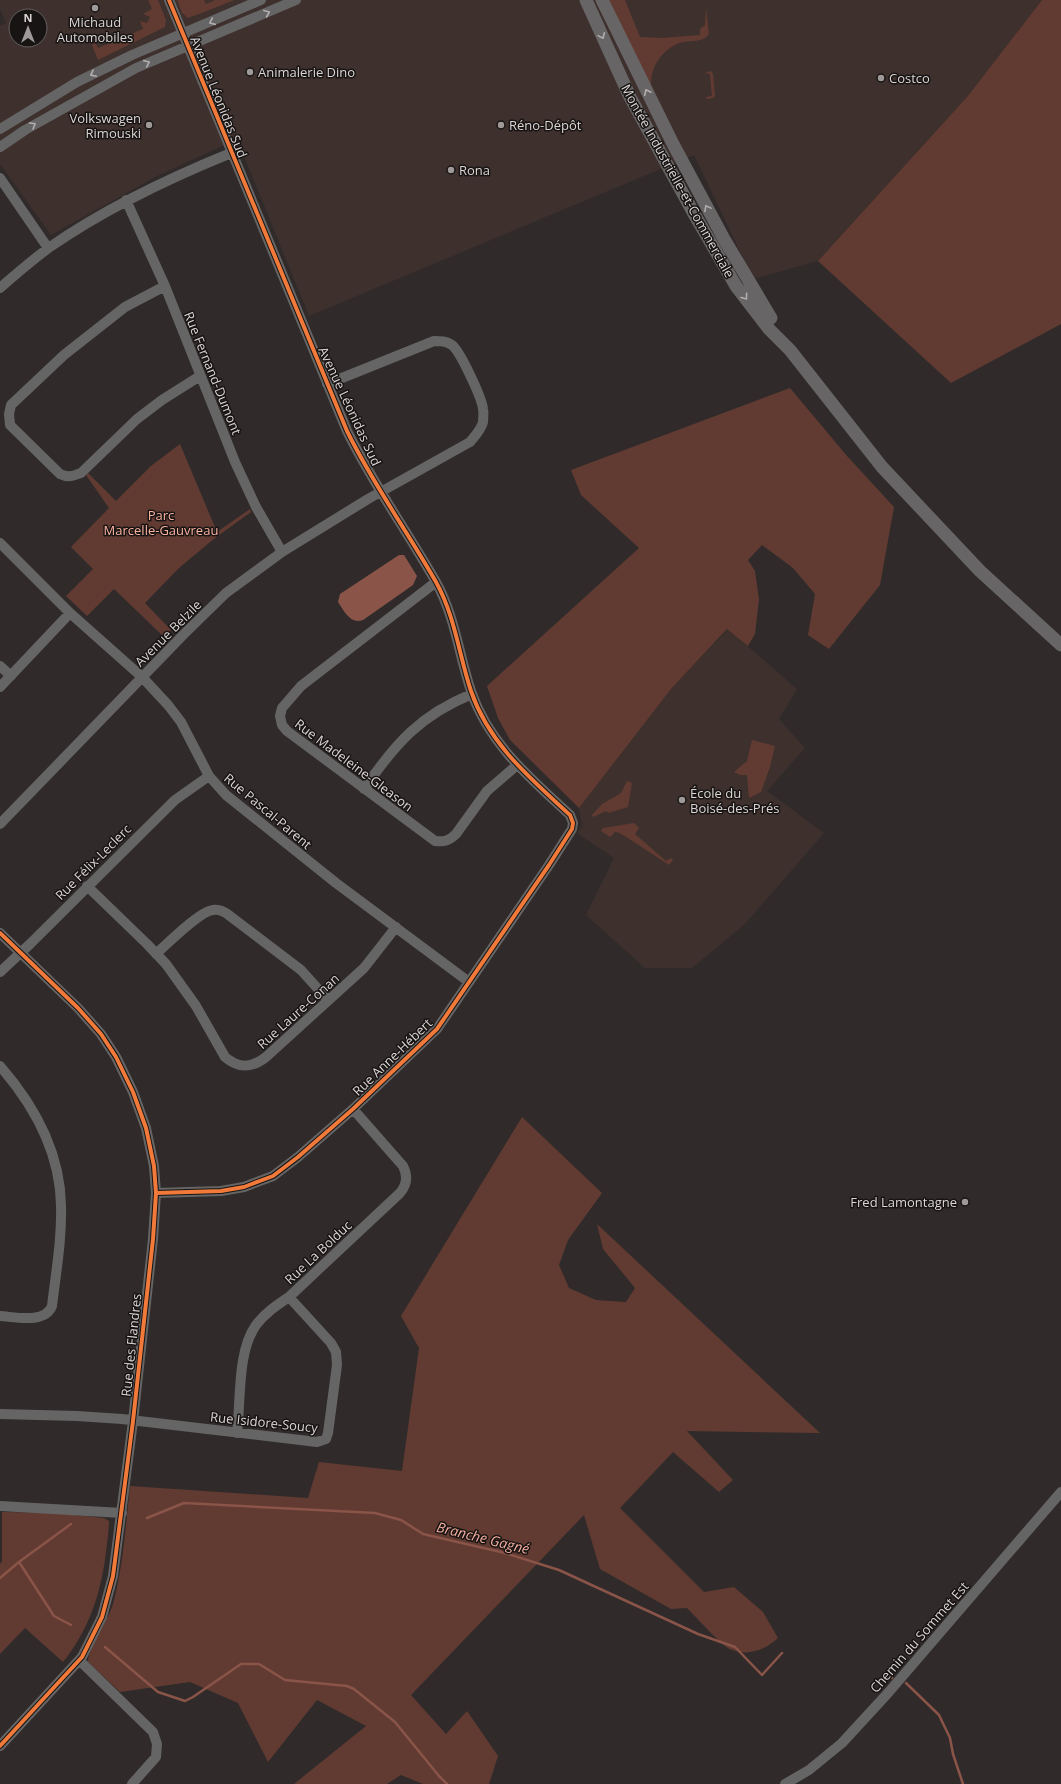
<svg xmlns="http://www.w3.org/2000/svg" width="1061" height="1784" viewBox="0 0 1061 1784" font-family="'Open Sans',sans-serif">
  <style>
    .built { fill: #3e302d; fill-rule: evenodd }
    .green { fill: #613b32 }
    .water { fill: #8a5448 }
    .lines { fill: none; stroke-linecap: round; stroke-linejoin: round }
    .stream { stroke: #8a5448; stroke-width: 2.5 }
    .minor { stroke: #666565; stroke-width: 10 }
    .major { stroke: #676566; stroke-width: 13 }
    .cycleway-casing { stroke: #171413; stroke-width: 6 }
    .cycleway { stroke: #f17a3a; stroke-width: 4 }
    .oneway { stroke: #b2aeae }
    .poi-dot { fill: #9f9a99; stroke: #171413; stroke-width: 1.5 }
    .labels { text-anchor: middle; stroke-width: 3; stroke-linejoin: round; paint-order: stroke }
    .poi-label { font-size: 13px; fill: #dbd6d5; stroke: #171413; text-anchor: start }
    .street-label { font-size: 13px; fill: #dbd6d5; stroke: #171413 }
    .park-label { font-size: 13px; fill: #fab2a1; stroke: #171413 }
    .water-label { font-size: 14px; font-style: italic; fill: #f5ad9d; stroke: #171413 }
  </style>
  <rect width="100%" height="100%" fill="#302b2a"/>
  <!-- built -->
  <path class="built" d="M 0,0 L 1042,0 L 967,97 L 818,261 L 753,279 L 694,155 L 309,316 L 237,139 L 155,177 L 51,235 L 0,164 L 0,26 L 6,23 L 0,9 ZM 16,16 L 40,16 L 40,40 L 16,40 Z
    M 728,629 L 797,689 L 779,719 L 805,748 L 767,791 L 824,833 L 745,924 L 692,968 L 645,968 L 586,915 L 614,858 L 577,833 L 582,826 L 579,808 L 671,689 Z"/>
  <!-- green -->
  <path class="green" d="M 148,0 L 158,0 L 166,20 L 165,27 L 98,60 L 92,45 L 95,42 L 98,48 L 143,29 L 140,21 L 147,23 L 150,17 L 143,14 L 152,9 Z
    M 177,0 L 204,0 L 206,4 L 215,0 L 234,0 L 202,13 L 190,17 L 188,18 L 182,13 Z
    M 609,0 L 625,0 L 640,37 L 662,38 L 700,35 L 700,29 L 705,25 L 706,8 L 709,34 C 703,43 692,40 683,42 C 664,47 651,65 651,84 L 649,85 Z
    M 1042,0 L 1061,0 L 1061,324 L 951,383 L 818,261 L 967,97 Z
    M 711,71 L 713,74 L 715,96 L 713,98 L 707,99 L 706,97 L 712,96 L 710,74 L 704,73 Z
    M 790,388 L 847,456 L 894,507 L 880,585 L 829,649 L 808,635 L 815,594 L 793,568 L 762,545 L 748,560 L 755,571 L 759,599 L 755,634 L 748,646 L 727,629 L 671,689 L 579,808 L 510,740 L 498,718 L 487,686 L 639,548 L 581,495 L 571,470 Z
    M 180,444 L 217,532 L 250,509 L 251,512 L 215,538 L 179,568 L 145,603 L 171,630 L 163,636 L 114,589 L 87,616 L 66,596 L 93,569 L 71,547 L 109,508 L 86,475 L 88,473 L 116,501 L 151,466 Z
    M 752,740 L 775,746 L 770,767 L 761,792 L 749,798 L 747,775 L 740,775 L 734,772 L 747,761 Z
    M 627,781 L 632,783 L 628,807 L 608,813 L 606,811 L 593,817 L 592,815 L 602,804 L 621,793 Z
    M 634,823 L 639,828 L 635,834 L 666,861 L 671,858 L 673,860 L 669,865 L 620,833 L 615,832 L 610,837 L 601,831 L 603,828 Z
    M 522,1117 L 602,1193 L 568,1240 L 559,1265 L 569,1288 L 596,1300 L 626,1302 L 635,1288 L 603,1249 L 597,1224 L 820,1433 L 687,1431 L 733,1480 L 719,1492 L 673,1452 L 620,1508 L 704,1592 L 734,1587 L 763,1612 L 778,1638 C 765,1650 748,1657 730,1649 C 722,1646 695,1616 687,1608 L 671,1609 L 600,1569 L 584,1515 L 411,1695 L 446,1734 L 467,1711 L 498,1756 L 489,1784 L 423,1784 L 401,1775 L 387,1784 L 294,1784 L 366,1726 L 317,1700 L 268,1762 L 238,1703 L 190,1682 L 120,1692 L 88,1662 C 88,1649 108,1621 113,1604 C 123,1568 126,1523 130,1486 L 308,1498 L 319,1462 L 402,1471 L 419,1348 L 401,1316 Z
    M 2,1512 L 56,1513 L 104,1518 L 109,1521 C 109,1531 107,1542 106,1552 C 101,1593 89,1630 63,1662 L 25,1628 L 0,1654 L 0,1564 L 2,1561 Z"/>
  <!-- water -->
  <path class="water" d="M 399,555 L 404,555 L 417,576 L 413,585 L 363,620 C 351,625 344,611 338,602 L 340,594 Z"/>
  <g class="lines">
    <!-- stream -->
    <path class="stream" d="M 147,1518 L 184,1503 L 375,1513 L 401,1520 L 423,1534 L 505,1553 L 559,1570 L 698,1634 L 735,1647 L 762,1675 L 782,1653
      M 19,1562 L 54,1616 L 71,1625
      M 0,1578 L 19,1562 L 71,1524
      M 105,1647 L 158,1692 L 185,1701 L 193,1697 L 241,1664 L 259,1664 L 285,1680 L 347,1686 L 354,1689 L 395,1722 L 439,1776 L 447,1784
      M 883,1679 L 887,1677 L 892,1678
      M 906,1683 L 939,1715 L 950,1738 L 953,1754 L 963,1784"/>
    <!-- minor -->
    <path class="minor" d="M 0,129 L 77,82 L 132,55 L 261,0
      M 0,147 L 25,130 L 136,68 L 296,0
      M 0,178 L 48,248
      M 126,200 L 165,286 L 235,462 L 256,507 L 282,552
      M 165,286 L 125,307 L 64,355 L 11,405 L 9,414 L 10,425 L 60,474 C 68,478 73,476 81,473 L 137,419 L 162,400 L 200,376
      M 0,288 C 16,274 32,260 50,247 C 106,208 167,179 231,153
      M 0,543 L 70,613 L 142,677 L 168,705 L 181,722 L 209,776 L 226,795 L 336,883 L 469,982
      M 436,582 L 301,686 L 282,708 L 280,716 L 282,725 L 287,731 L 435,841 C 444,842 449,841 456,834 L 487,791 L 516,766
      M 0,666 L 11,676
      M 0,687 L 70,613
      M 364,789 C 395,744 420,715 472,694
      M 0,824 L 184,634 L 226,593 L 282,552 L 368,499 L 470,442 C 475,436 481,430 483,422 C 483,418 484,413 483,409 C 482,398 460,351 452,345 C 446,341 441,341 434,341 L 327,384
      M 87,886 L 147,944 L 166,964 L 196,1006 L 225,1057 C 239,1069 252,1068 266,1057 L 364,968 L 396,927
      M 0,933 L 78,1008 L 101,1034 L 116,1057 L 133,1092 L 146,1128 L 154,1166 L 156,1193 L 153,1239 L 133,1421 L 113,1576 L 102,1617 L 82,1657 L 0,1746
      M 156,954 C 167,944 200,911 213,910 C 219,909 225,912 230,916 L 301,970 L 328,1000
      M 0,972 L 30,944 L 175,800 L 209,776
      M 0,1066 C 34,1105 60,1152 61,1205 C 62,1239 56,1272 52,1306 C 45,1324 16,1317 0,1316
      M 156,1193 L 221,1191 L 244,1187 L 273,1176 L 298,1157 L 353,1109 L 437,1029 L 549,865 L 572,829 L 573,823 L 570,815 C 530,778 489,744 471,691 C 459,655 455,616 436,582 C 407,531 373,484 347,431 L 169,0
      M 0,1414 L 77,1416 L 122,1419 L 317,1442 L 326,1439 L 328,1433 L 337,1365 L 336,1352 L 331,1343 L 289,1297
      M 237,1433 C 241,1400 237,1352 256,1325 C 265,1313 277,1305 289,1297 L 400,1193 C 407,1185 408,1176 403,1166 L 353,1109
      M 0,1506 L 122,1513
      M 79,1660 L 153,1732 L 157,1744 L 156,1757 L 132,1784
      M 785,1784 L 809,1770 L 842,1743 L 888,1693 L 1061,1492"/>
    <!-- major -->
    <path class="major" d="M 586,0 L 630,97 L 693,212 L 736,286 L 769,329 L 790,350 L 882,467 L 980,571 L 1061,645
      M 602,0 L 673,144 L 724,239 L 771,318"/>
    <!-- cycleway casing -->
    <g class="cycleway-casing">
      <path id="cycleway" d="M 0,933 L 78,1008 L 101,1034 L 116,1057 L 133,1092 L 146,1128 L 154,1166 L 156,1193 L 153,1239 L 133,1421 L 113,1576 L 102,1617 L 82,1657 L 0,1746
        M 156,1193 L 221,1191 L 244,1187 L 273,1176 L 298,1157 L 353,1109 L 437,1029 L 549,865 L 572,829 L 573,823 L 570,815 C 530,778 489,744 471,691 C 459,655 455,616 436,582 C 407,531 373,484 347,431 L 169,0"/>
    </g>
    <!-- cycleway -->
    <use href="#cycleway" class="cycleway"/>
  </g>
  <!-- one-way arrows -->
  <defs><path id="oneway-chevron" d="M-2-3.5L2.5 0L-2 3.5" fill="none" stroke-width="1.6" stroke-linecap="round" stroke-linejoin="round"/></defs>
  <g class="oneway">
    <use href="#oneway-chevron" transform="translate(267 13) rotate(-23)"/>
    <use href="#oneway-chevron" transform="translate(212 22) rotate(156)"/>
    <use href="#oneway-chevron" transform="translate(602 36) rotate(66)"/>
    <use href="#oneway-chevron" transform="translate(147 63) rotate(-24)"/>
    <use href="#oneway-chevron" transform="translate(93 74) rotate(153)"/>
    <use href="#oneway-chevron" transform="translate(647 92) rotate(-116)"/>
    <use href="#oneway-chevron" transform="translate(33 125) rotate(-30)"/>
    <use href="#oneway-chevron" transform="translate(707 208) rotate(-118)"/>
    <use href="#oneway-chevron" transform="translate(745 297) rotate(53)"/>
  </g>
  <!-- markers -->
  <g class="poi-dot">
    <circle cx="95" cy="8" r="4"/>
    <circle cx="250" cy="72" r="4"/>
    <circle cx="881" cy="78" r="4"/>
    <circle cx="149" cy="125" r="4"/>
    <circle cx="501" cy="125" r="4"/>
    <circle cx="451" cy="170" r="4"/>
    <circle cx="682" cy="800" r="4"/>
    <circle cx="965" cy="1202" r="4"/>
  </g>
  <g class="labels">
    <!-- poi labels -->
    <g class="poi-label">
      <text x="95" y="27" text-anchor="middle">Michaud<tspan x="95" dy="15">Automobiles</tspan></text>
      <text x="258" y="77">Animalerie Dino</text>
      <text x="889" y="83">Costco</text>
      <text x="141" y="123" text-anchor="end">Volkswagen<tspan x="141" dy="15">Rimouski</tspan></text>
      <text x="509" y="130">Réno-Dépôt</text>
      <text x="459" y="175">Rona</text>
      <text x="690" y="798">École du<tspan x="690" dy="15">Boisé-des-Prés</tspan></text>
      <text x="957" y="1207" text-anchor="end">Fred Lamontagne</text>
    </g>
    <!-- street labels -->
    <g class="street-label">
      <text transform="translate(219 97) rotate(68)" y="5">Avenue Léonidas Sud</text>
      <text transform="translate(678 181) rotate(61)" y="5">Montée Industrielle-et-Commerciale</text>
      <text transform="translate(213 373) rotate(68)" y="5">Rue Fernand-Dumont</text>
      <text transform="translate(350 406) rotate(65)" y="5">Avenue Léonidas Sud</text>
      <text transform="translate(168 633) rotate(-45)" y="5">Avenue Belzile</text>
      <text transform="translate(354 765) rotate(37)" y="5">Rue Madeleine-Gleason</text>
      <text transform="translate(268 811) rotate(40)" y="5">Rue Pascal-Parent</text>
      <text transform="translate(93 862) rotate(-45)" y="5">Rue Félix-Leclerc</text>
      <text transform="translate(298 1011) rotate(-42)" y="5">Rue Laure-Conan</text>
      <text transform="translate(392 1057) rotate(-44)" y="5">Rue Anne-Hébert</text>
      <text transform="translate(318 1252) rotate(-43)" y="5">Rue La Bolduc</text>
      <text transform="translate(131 1345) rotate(-84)" y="5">Rue des Flandres</text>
      <text transform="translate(264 1422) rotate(6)" y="5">Rue Isidore-Soucy</text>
      <text transform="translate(919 1637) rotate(-49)" y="5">Chemin du Sommet Est</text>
    </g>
    <!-- park labels -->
    <g class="park-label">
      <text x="161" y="520">Parc<tspan x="161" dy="15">Marcelle-Gauvreau</tspan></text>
    </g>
    <!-- water labels -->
    <g class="water-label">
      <text transform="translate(483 1538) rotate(14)" y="5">Branche Gagné</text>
    </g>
  </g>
  <!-- north arrow -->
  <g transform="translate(28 28)"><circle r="19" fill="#171413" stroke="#656261"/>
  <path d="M0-3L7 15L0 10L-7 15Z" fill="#9f9a99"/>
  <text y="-6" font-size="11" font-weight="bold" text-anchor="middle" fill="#dbd6d5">N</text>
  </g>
</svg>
